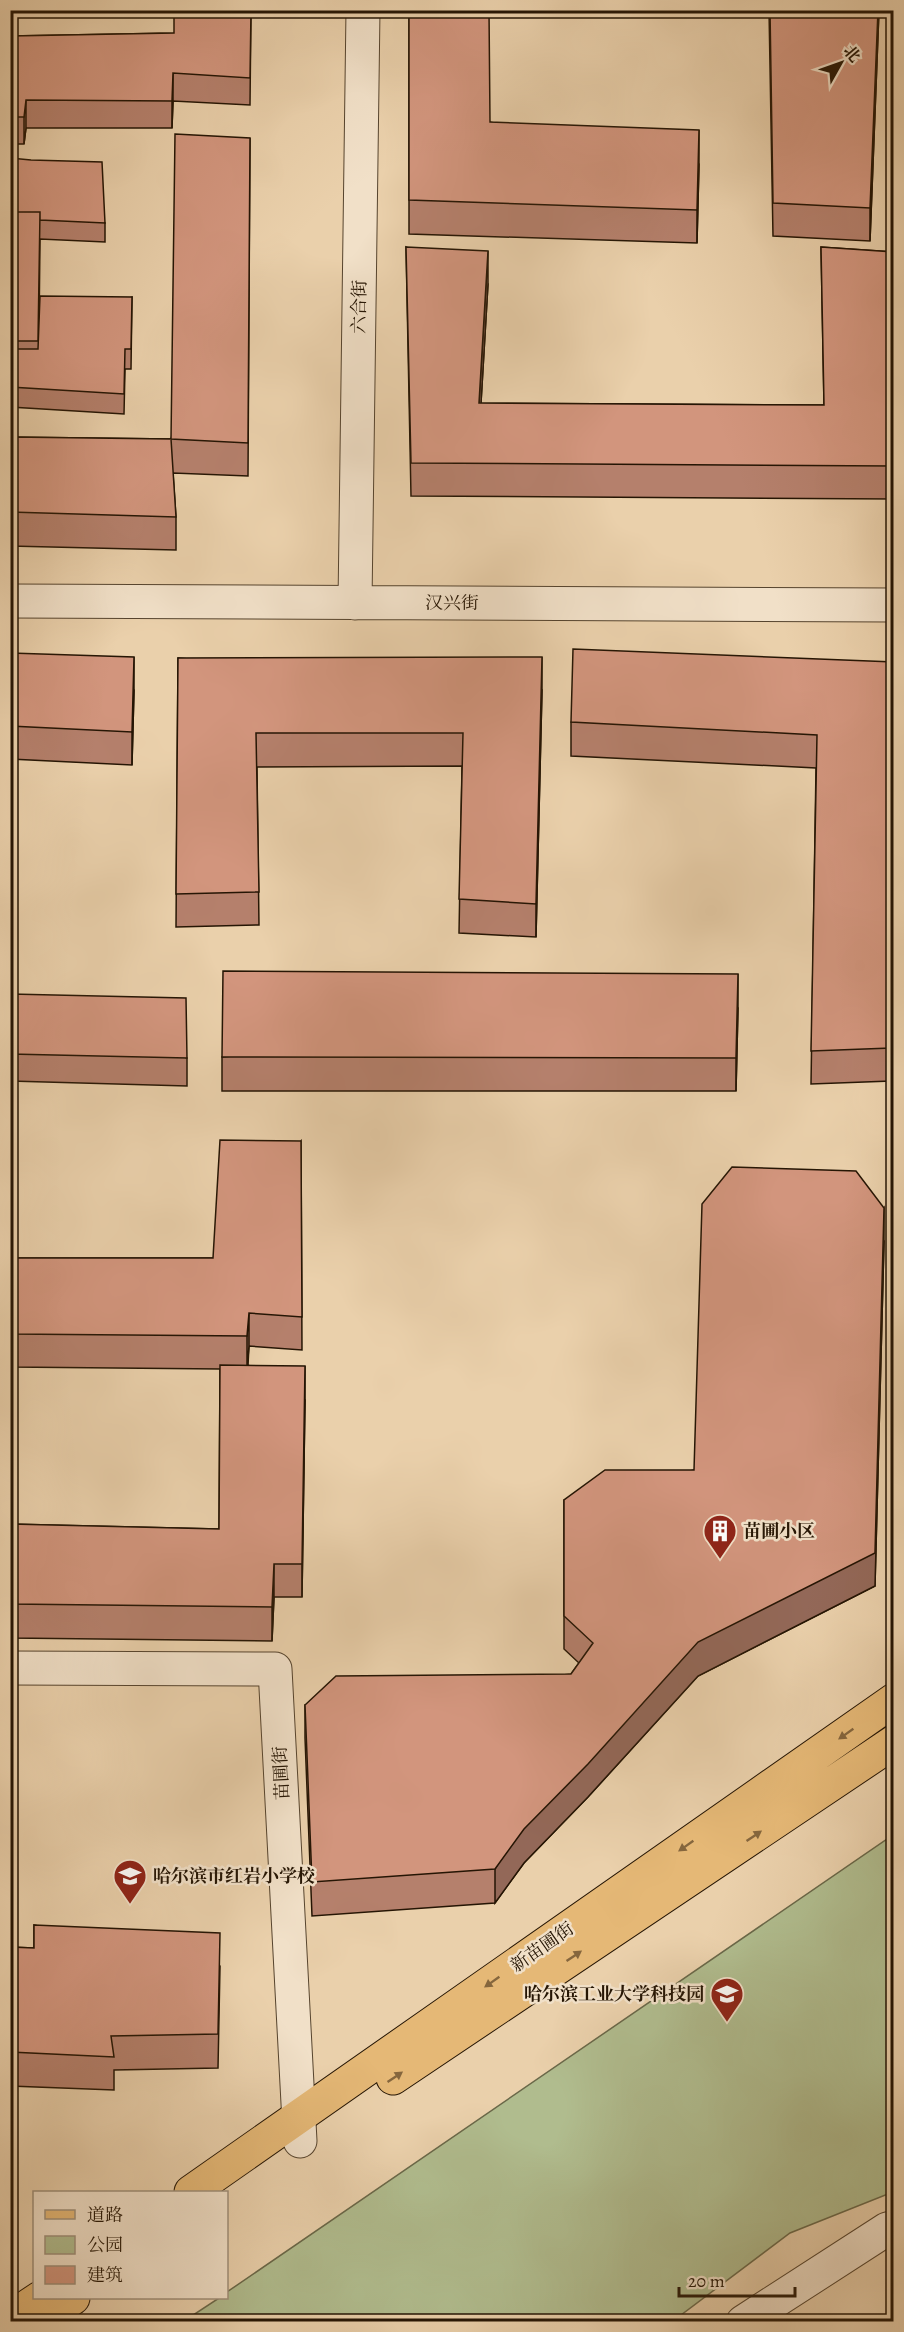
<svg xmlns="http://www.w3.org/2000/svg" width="904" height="2332" viewBox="0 0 904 2332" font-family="Alegreya,'Noto Serif SC',serif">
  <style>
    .green { fill: #b0bc8e; stroke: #6a6849; stroke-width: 1.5 }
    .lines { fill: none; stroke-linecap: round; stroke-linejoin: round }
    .minor-casing { stroke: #56442e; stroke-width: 35 }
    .major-casing { stroke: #251504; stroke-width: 35 }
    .minor { stroke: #f1e0c8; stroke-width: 33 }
    .major { stroke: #e5b876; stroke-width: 33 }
    .wall { fill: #b5806c; stroke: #251504; stroke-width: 1.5 }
    .shaded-wall { fill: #936858; stroke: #251504; stroke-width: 1.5 }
    .building { fill: #d2957d; stroke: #251504; stroke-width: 1.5 }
    .oneway { fill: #85663d }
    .labels { text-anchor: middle; stroke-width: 5; stroke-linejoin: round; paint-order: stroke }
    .street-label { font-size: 18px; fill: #251504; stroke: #f1e0c8 }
    .poi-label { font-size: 18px; font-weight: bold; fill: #251504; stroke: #f1e0c8; text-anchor: start }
  </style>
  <rect width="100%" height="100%" fill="#ead0ab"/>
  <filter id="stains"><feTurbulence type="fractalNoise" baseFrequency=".00333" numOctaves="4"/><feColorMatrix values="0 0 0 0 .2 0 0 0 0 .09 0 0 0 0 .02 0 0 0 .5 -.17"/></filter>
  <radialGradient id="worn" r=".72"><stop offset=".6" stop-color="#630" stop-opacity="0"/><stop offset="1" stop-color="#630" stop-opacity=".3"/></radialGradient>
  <!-- green -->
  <path class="green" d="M 893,1835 L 893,2192 L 790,2233 L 673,2321 L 184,2321 L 219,2298 L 226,2298 L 227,2292 Z"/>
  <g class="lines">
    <!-- minor casing -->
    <g class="minor-casing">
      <path id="minor" d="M 10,601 L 894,605
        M 355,603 L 363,10
        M 10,1668 L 275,1669 L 300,2141
        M 743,2322 L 887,2229 L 894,2227"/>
    </g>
    <!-- major casing -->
    <g class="major-casing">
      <path id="major" d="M 393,2078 L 894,1742
        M 191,2192 L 894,1700
        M 10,2318 L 40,2298
        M 38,2322 L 73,2298"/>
    </g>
    <!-- minor -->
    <use href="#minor" class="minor"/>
    <!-- major -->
    <use href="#major" class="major"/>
  </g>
  <!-- wall -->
  <path class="wall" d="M 251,10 L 250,105 L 173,101 L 172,128 L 26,128 L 24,144 L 10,144 L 10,36 L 174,33 Z
    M 409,10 L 490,122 L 699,164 L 697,243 L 409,234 Z
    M 769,10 L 879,10 L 870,241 L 773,236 Z
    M 250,138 L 248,476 L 173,473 L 176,517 L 176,550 L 10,546 L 10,437 L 171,439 Z
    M 10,158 L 105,223 L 105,242 L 40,239 L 39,331 L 132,297 L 131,369 L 125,369 L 124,414 L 10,407 Z
    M 406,247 L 488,284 L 481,403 L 824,405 L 821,247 L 894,252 L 894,499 L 411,496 Z
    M 10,653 L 134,690 L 132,765 L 10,759 Z
    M 178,658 L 542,690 L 536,937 L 459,933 L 462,766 L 257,767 L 259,925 L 176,927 Z
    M 894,662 L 894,967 L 891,1081 L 811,1084 L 816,768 L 571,756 L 571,722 Z
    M 10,994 L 187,1058 L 187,1086 L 10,1081 Z
    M 738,1008 L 736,1091 L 222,1091 L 222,1057 Z
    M 301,1141 L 302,1350 L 249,1346 L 248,1365 L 305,1400 L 302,1597 L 274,1597 L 272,1641 L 10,1638 L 10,1524 L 219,1529 L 220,1369 L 10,1367 L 10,1258 L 213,1258 Z
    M 884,1242 L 875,1586 L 698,1676 L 588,1797 L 524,1863 L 495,1903 L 312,1916 L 305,1738 L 305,1705 L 571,1674 L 579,1663 L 564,1649 L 564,1500 L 694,1470 Z
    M 34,1925 L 220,1966 L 218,2068 L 114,2070 L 114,2090 L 10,2086 L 10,1947 L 34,1948 Z"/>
  <!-- shaded-wall -->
  <path class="shaded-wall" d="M 878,10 L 879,10 L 870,241 L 870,208 Z
    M 173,73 L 173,101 L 172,128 L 172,101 Z
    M 26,100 L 26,128 L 24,144 L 24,117 Z
    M 699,130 L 699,164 L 697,243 L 697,210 Z
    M 488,251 L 488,284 L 479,437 L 479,403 Z
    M 134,657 L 134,690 L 132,765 L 132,732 Z
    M 542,657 L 542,690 L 536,937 L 536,904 Z
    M 894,933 L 894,967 L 891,1081 L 891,1048 Z
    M 738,974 L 738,1008 L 736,1091 L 736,1058 Z
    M 884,1208 L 884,1242 L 875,1586 L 698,1676 L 588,1797 L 524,1863 L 495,1903 L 495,1869 Z
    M 249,1313 L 249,1346 L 247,1369 L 247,1336 Z
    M 305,1366 L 305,1400 L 302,1597 L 302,1564 Z
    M 274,1564 L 274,1597 L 272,1641 L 272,1607 Z"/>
  <!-- building -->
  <path class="building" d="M 174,10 L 251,10 L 250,78 L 173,73 L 172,101 L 26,100 L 24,117 L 10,117 L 10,36 L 174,33 Z
    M 409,10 L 489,10 L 490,122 L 699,130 L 697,210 L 409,200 Z
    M 770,10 L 878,10 L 870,208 L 773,203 Z
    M 175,134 L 250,138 L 248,443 L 171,439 Z
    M 10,158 L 31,160 L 102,162 L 105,223 L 40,220 L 40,212 L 10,212 Z
    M 10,212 L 40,212 L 38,341 L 10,341 Z
    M 406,247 L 488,251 L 479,403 L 824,405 L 821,247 L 894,252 L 894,466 L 411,463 Z
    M 40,296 L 132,297 L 131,349 L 125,349 L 124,394 L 10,387 L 10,349 L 38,349 Z
    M 10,437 L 171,439 L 176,517 L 10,512 Z
    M 573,649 L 894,662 L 894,933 L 891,1048 L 811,1051 L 817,735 L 571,722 Z
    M 10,653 L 134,657 L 132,732 L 10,726 Z
    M 542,657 L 536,904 L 459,899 L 463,733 L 256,733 L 259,892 L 176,894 L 178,658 Z
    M 223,971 L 738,974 L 736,1058 L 222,1057 Z
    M 10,994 L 186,998 L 187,1058 L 10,1054 Z
    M 220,1140 L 301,1141 L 302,1317 L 249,1313 L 247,1336 L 10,1334 L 10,1258 L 213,1258 Z
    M 732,1167 L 856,1171 L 884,1208 L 875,1553 L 698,1642 L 588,1764 L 524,1829 L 495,1869 L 312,1882 L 305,1705 L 336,1676 L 571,1674 L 593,1643 L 564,1616 L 564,1500 L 605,1470 L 694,1470 L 702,1204 Z
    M 220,1365 L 305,1366 L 302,1564 L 274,1564 L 272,1607 L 10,1604 L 10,1524 L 219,1529 Z
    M 34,1925 L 220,1933 L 218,2034 L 111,2036 L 114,2057 L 10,2052 L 10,1947 L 34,1948 Z"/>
  <!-- one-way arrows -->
  <defs><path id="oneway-solid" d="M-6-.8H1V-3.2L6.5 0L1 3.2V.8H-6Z" transform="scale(1.5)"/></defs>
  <g class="oneway">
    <use href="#oneway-solid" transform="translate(846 1734) rotate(145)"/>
    <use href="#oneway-solid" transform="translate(754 1836) rotate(-34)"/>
    <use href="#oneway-solid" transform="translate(686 1846) rotate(145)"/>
    <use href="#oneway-solid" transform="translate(574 1956) rotate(-34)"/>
    <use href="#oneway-solid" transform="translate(492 1982) rotate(145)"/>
    <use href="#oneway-solid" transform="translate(395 2077) rotate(-34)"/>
  </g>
  <!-- icons -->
  <defs>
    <g id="building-pin" transform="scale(1.725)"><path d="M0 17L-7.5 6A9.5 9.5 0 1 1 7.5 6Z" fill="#8f2418" stroke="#f1e0c8"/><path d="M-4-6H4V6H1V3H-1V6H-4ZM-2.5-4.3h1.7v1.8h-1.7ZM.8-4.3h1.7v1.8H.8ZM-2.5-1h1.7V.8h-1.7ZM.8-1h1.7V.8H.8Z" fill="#fff"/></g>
    <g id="school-pin" transform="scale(1.725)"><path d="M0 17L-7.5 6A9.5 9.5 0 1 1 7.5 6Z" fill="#8f2418" stroke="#f1e0c8"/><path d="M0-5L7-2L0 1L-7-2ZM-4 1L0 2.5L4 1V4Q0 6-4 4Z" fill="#fff"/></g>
  </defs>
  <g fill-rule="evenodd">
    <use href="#building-pin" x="720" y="1531"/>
    <use href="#school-pin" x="130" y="1876"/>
    <use href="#school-pin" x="727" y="1994"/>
  </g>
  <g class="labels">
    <!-- street labels -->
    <g class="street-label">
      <text transform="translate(359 307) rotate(-89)" y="6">六合街</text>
      <text x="452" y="609">汉兴街</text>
      <text transform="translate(281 1773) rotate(-93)" y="6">苗圃街</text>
      <text transform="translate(542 1947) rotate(-35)" y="6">新苗圃街</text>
    </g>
    <!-- poi labels -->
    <g class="poi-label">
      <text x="743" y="1537">苗圃小区</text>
      <text x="153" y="1882">哈尔滨市红岩小学校</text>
      <text x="704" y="2000" text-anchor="end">哈尔滨工业大学科技园</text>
    </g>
  </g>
  <!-- margin -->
  <rect width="904" height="2332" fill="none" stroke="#ead0ab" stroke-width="36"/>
  <rect x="12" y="12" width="880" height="2308" fill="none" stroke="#251504" stroke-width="3"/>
  <rect x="18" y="18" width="868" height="2296" fill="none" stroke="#251504" stroke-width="1.5"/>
  <!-- legend -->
  <rect x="33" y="2191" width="195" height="108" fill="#f1e0c8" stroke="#9f8f7a" stroke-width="1.5"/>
  <rect x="45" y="2210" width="30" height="9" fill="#e5b876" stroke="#9f8f7a" stroke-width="1.5"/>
  <text x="87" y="2221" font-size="18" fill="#251504">道路</text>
  <rect x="45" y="2236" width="30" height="18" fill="#b0bc8e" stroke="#9f8f7a" stroke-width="1.5"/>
  <text x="87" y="2251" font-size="18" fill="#251504">公园</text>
  <rect x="45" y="2266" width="30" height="18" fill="#d2957d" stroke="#9f8f7a" stroke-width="1.5"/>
  <text x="87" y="2281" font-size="18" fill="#251504">建筑</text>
  <!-- north arrow -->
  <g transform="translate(841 63) rotate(50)" stroke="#f1e0c8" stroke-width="4.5" paint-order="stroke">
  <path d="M0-4.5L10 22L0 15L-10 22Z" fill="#251504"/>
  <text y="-9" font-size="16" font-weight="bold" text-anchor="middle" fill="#251504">北</text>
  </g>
  <!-- scale -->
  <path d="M679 2287v9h116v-9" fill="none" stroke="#251504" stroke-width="3"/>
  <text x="688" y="2287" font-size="18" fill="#251504" stroke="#f1e0c8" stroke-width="4.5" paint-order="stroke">20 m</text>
  <rect width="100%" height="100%" filter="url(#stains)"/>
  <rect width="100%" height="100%" fill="url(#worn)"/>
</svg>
